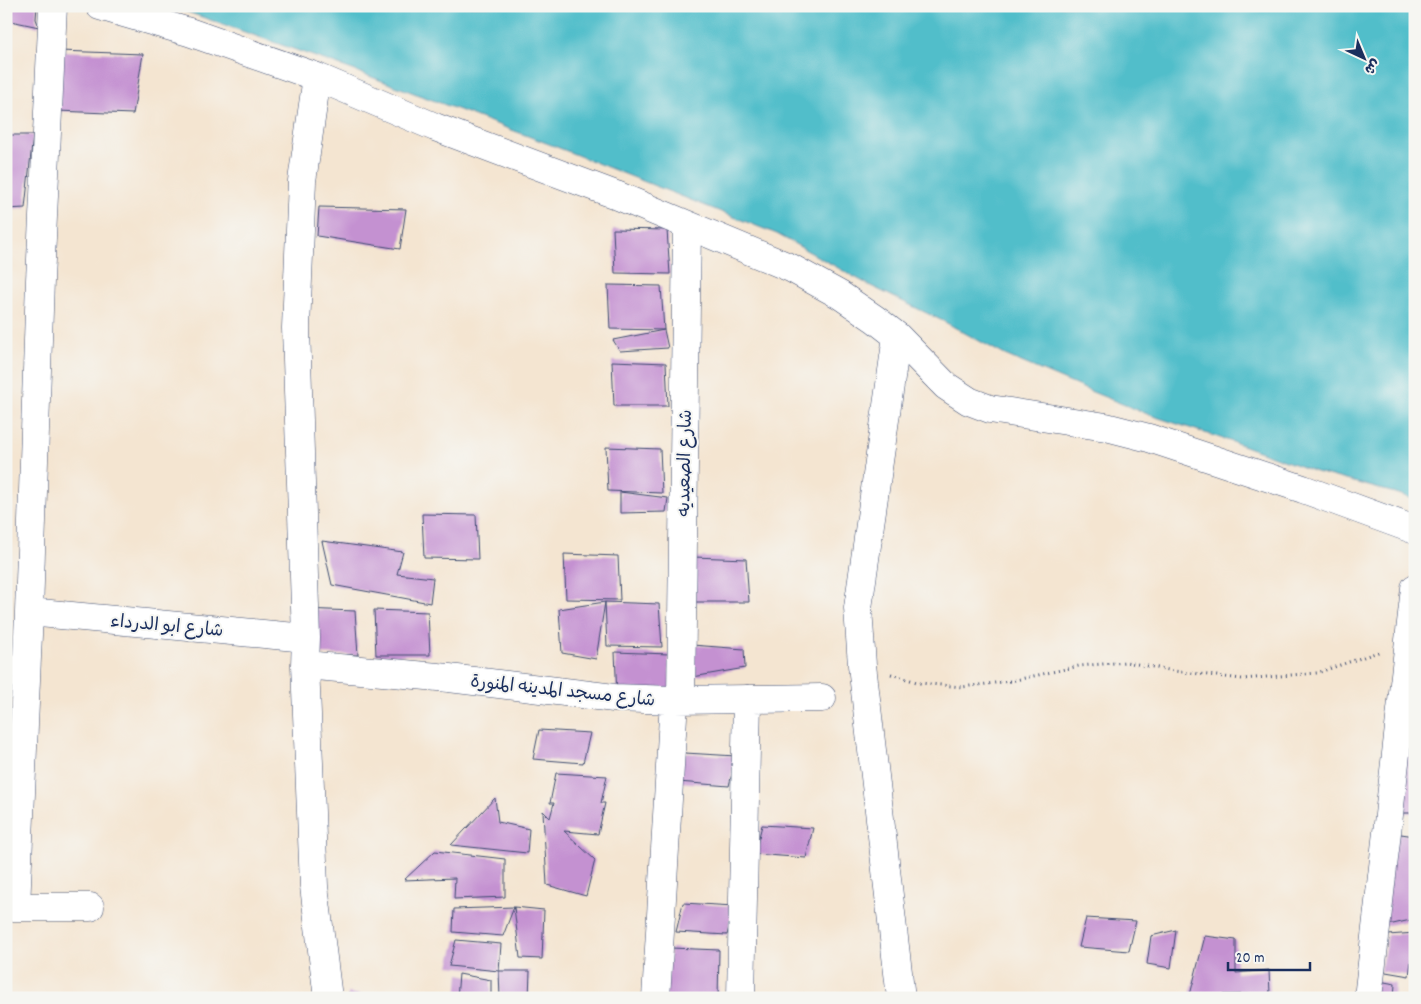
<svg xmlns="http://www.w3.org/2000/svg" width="1421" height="1004" viewBox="0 0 1421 1004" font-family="Dekko,'Playpen Sans Arabic',sans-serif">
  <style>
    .water { fill: #51beca; stroke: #367694 }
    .building { fill: #c491d1 }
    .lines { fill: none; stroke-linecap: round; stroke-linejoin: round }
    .street-casing { stroke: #3c4a6f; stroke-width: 29 }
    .path { stroke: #3c4a6f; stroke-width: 3; stroke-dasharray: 1 4; stroke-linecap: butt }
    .street { stroke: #fff; stroke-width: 28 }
    .labels { text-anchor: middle; stroke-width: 4; stroke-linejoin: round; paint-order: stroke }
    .street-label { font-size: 18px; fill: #1b2f5e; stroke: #f6f6f2 }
  </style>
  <rect width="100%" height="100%" fill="#f6f6f2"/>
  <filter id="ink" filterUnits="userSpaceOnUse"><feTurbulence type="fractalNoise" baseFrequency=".02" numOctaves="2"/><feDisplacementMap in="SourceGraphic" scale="10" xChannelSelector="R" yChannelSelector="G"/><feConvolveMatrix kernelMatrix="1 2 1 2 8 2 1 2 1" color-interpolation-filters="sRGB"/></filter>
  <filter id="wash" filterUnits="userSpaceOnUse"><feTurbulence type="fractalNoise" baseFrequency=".0096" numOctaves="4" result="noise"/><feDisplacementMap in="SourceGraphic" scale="20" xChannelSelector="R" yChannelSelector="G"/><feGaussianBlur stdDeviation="1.12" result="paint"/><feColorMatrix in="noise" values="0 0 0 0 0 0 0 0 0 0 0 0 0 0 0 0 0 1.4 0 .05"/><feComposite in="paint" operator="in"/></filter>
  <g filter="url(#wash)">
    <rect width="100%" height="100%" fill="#f4e5d1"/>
    <!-- water -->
    <path class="water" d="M 167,6 L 1415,6 L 1415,500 L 1399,494 L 1316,472 L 1242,445 L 1150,415 L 1085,389 L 1005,355 L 943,321 L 869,285 L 777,234 L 549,144 L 353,70 L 182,10 Z"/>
    <g id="blocks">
      <!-- building -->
      <path class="building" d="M 6,6 L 37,6 L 36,19 L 39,27 L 6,20 Z
        M 59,51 L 143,54 L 133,114 L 57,111 Z
        M 6,135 L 33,135 L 25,208 L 6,209 Z
        M 319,207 L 406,209 L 400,249 L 317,236 Z
        M 613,229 L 667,230 L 670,274 L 615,273 Z
        M 608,285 L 661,286 L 664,330 L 668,348 L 620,351 L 613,340 L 664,330 L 610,329 Z
        M 612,361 L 666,363 L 668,406 L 614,406 Z
        M 606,447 L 660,449 L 662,493 L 608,491 Z
        M 620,492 L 668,498 L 666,512 L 620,513 Z
        M 422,514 L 476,515 L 478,559 L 424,558 Z
        M 322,541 L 403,552 L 397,574 L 433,578 L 430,603 L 332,585 Z
        M 564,554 L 618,556 L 620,600 L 566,599 Z
        M 693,557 L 746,559 L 749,602 L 695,602 Z
        M 605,602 L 596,659 L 562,653 L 559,609 Z
        M 605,602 L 659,604 L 662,647 L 607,646 Z
        M 302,609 L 355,611 L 358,655 L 304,654 Z
        M 374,610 L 428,612 L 430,655 L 376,655 Z
        M 692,645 L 744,649 L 745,668 L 681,679 Z
        M 615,652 L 669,654 L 671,697 L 617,697 Z
        M 1415,667 L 1415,813 L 1389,813 Z
        M 539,730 L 590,733 L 583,763 L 533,759 Z
        M 685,753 L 736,756 L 729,786 L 678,782 Z
        M 556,773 L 607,776 L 601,803 L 605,803 L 598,834 L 564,831 L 595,860 L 586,896 L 547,885 L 543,811 L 550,818 L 554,803 L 550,803 Z
        M 495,798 L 498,822 L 529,829 L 527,853 L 451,845 Z
        M 762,825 L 813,828 L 806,858 L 755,854 Z
        M 1394,833 L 1415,836 L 1415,919 L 1384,926 Z
        M 435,851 L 505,859 L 505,897 L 454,899 L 455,878 L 404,880 Z
        M 683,903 L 734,906 L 727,935 L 676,932 Z
        M 514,907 L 503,936 L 453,932 L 454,909 Z
        M 514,907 L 544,910 L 542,959 L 520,958 Z
        M 1086,918 L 1136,921 L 1129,951 L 1079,947 Z
        M 1176,930 L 1171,968 L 1147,964 L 1151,936 Z
        M 1415,933 L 1409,976 L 1380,971 L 1388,935 Z
        M 1205,936 L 1236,940 L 1236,973 L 1269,970 L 1270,994 L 1190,995 Z
        M 456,940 L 501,944 L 499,971 L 449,966 Z
        M 671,948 L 719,950 L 718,998 L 665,998 Z
        M 499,971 L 530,971 L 529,998 L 500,998 Z
        M 459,974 L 491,980 L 491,998 L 457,998 Z
        M 1358,977 L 1395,984 L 1394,998 L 1358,998 Z
        M 348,993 L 374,997 L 374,998 L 348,998 Z"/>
    </g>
  </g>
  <g filter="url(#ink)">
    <use href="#blocks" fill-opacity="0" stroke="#3c4a6f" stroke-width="1"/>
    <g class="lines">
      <!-- street casing -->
      <g class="street-casing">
        <path id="street" d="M 100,6 L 189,32 L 317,77 L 435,127 L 616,195 L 791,268 L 840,295 L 875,319 L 897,336 L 946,386 L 969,401 L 990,409 L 1106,427 L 1149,438 L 1303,489 L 1415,530
          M 317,77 L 302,181 L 296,328 L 306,638 L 305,665 L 314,886 L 328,998
          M 897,336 L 858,608 L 862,665 L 901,998
          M 29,612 L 306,638
          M 305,665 L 449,678 L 614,698 L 674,700 L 822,698
          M 681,700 L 687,225
          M 6,907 L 90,907
          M 16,907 L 29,612 L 40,280 L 53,6
          M 656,998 L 674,700
          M 741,998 L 747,699
          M 1368,998 L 1415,588"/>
      </g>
      <!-- path -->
      <path class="path" d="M 891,674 L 920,683 L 962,687 L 1011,681 L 1079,666 L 1126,662 L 1174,671 L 1242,679 L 1317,673 L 1381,651"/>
      <!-- street -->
      <use href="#street" class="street"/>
    </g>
  </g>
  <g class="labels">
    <!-- street labels -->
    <g class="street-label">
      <text transform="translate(684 463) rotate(-89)" y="6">شارع الصعيديه</text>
      <text transform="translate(167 625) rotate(5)" y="6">شارع ابو الدرداء</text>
      <text transform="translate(563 690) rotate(6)" y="6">شارع مسجد المدينه المنورة</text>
    </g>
  </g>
  <!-- margin -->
  <rect width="1421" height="1004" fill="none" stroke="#f6f6f2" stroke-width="25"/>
  <!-- north arrow -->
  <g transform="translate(1364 58) rotate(136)" stroke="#f6f6f2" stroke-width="4" paint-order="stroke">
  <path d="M0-4L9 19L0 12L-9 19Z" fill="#1b2f5e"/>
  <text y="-8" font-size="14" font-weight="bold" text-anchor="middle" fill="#1b2f5e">ش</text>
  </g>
  <!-- scale -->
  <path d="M1228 962v8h82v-8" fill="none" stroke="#1b2f5e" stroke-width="2.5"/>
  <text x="1236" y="962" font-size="15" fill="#1b2f5e" stroke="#f6f6f2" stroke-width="4" paint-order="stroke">20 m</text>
</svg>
